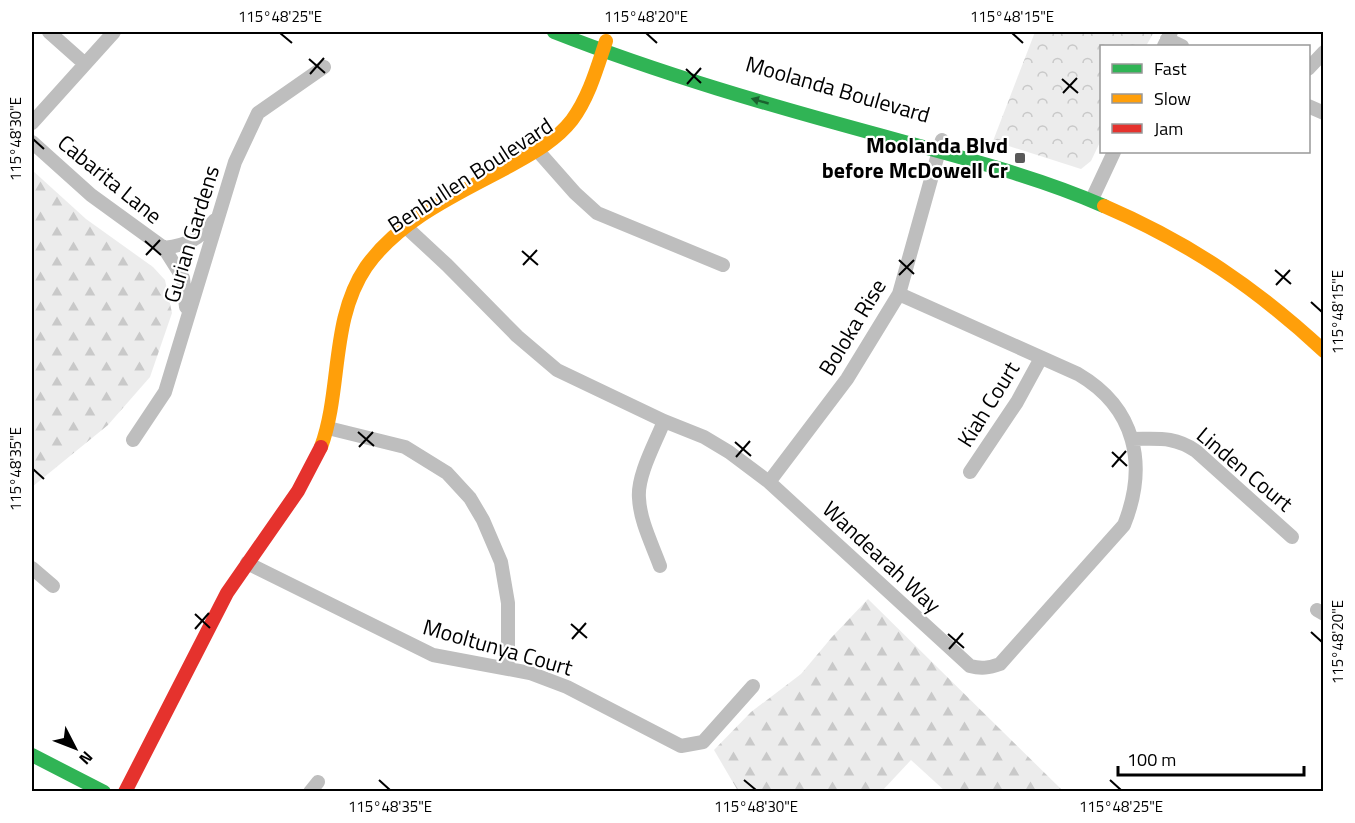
<svg xmlns="http://www.w3.org/2000/svg" width="1355" height="823" viewBox="0 0 1355 823" font-family="'Titillium Web',sans-serif">
  <style>
    .forest { fill: url(#forest-firs) }
    .park { fill: url(#park-crowns) }
    .lines { fill: none; stroke-linecap: round; stroke-linejoin: round }
    .street { stroke: #bebebe; stroke-width: 14 }
    .fast { stroke: #30b455; stroke-width: 14 }
    .slow { stroke: #ff9f0a; stroke-width: 14 }
    .jam { stroke: #e5322d; stroke-width: 14 }
    .oneway { fill: #1a632f }
    .ticks { fill: none; stroke: #000; stroke-width: 2 }
    .poi-dot { fill: #595959; stroke: #fff; stroke-width: 2 }
    .labels { text-anchor: middle; stroke-width: 4.5; stroke-linejoin: round; paint-order: stroke }
    .street-label { font-size: 22px; fill: #000; stroke: #fff }
    .poi-label { font-size: 22px; font-weight: bold; fill: #000; stroke: #fff; text-anchor: end }
    .neatline { fill: none; stroke: #000; stroke-width: 2 }
    .ticks-label { font-size: 15px; text-anchor: middle; fill: #000 }
  </style>
  <defs>
    <pattern id="forest-firs" width="22" height="20" patternUnits="userSpaceOnUse" patternTransform="scale(1.5)"><rect width="22" height="20" fill="#ececec"/><path d="M5 1l3.5 6h-7zM16 11l3.5 6h-7z" fill="#c9c9c9"/></pattern>
    <pattern id="park-crowns" width="20" height="18" patternUnits="userSpaceOnUse" patternTransform="scale(1.5)"><rect width="20" height="18" fill="#ececec"/><path d="M2 6a3 3 0 1 1 6 0M12 15a3 3 0 1 1 6 0" fill="none" stroke="#c9c9c9"/></pattern>
  </defs>
  <rect width="100%" height="100%" fill="#fff"/>
  <!-- forest -->
  <path class="forest" d="M 32,170 L 86,219 L 153,267 L 165,280 L 172,313 L 150,377 L 108,425 L 32,487 Z
    M 868,599 L 1063,791 L 945,791 L 911,760 L 882,791 L 738,791 L 714,750 L 751,712 L 801,674 L 832,637 Z"/>
  <!-- park -->
  <path class="park" d="M 1035,32 L 1154,32 L 1146,46 L 1102,46 L 1101,140 L 1091,161 L 1081,169 L 993,141 Z"/>
  <g class="lines">
    <!-- street -->
    <path class="street" d="M 49,32 L 85,64
      M 1167,39 L 1182,46
      M 1164,46 L 1171,32
      M 1308,69 L 1324,52
      M 1308,106 L 1324,113
      M 32,123 L 114,32
      M 32,142 L 91,195 L 164,248 L 183,278 L 186,307
      M 537,150 L 575,193 L 597,213 L 723,265
      M 1092,199 L 1114,152
      M 406,227 L 447,265 L 517,336 L 557,370 L 664,421 L 704,437 L 729,452 L 769,482 L 970,666 C 981,669 989,668 1000,664 L 1124,525 C 1148,465 1136,408 1078,374 L 899,294
      M 164,248 C 191,244 197,240 215,220
      M 328,428 L 405,447 L 447,473 L 470,498 L 483,520 L 501,562 L 508,603 L 508,669
      M 1132,439 C 1158,439 1174,436 1196,451 L 1292,537
      M 133,440 L 165,392 L 235,162 L 258,113 L 324,67
      M 970,472 L 1017,402 L 1041,358
      M 769,482 L 847,379 L 899,294 L 942,140
      M 247,563 L 433,655 L 530,673 L 567,687 L 681,746 L 703,742 L 753,686
      M 660,566 C 652,544 640,521 639,498 C 637,475 656,442 664,421
      M 32,568 L 53,586
      M 1317,610 L 1324,614
      M 310,792 L 318,782"/>
    <!-- fast -->
    <path class="fast" d="M 554,32 C 661,74 772,106 883,136 C 958,157 1033,175 1104,206
      M 32,755 L 104,792"/>
    <!-- slow -->
    <path class="slow" d="M 1104,206 C 1190,243 1256,288 1324,351
      M 321,447 C 342,390 330,320 366,267 C 399,220 457,194 506,168 C 529,155 555,142 572,120 C 589,97 597,68 606,41"/>
    <!-- jam -->
    <path class="jam" d="M 125,792 L 227,593 L 298,491 L 321,447"/>
  </g>
  <!-- one-way arrows -->
  <defs><path id="oneway-solid" d="M-6-.8H1V-3.2L6.5 0L1 3.2V.8H-6Z" transform="scale(1.5)"/></defs>
  <use class="oneway" href="#oneway-solid" transform="translate(760 101) rotate(-164)"/>
  <!-- ticks -->
  <path class="ticks" d="M 280,33 L 292,43M 646,33 L 657,43M 1012,33 L 1023,43M 309,59 L 325,73M 686,69 L 701,83M 310,74 L 324,58M 1062,79 L 1078,93M 687,84 L 701,68M 1063,93 L 1077,78M 33,139 L 44,149M 145,241 L 161,255M 522,251 L 538,265M 146,255 L 160,240M 899,260 L 914,274M 523,265 L 537,250M 1275,270 L 1291,284M 899,275 L 914,260M 1276,285 L 1290,270M 1311,302 L 1322,312M 358,432 L 374,446M 735,442 L 751,456M 359,447 L 373,432M 1112,452 L 1127,466M 736,457 L 750,441M 1112,467 L 1126,451M 33,469 L 44,479M 195,614 L 210,628M 571,624 L 587,638M 195,629 L 209,613M 1311,632 L 1322,642M 948,634 L 964,648M 572,639 L 586,623M 949,649 L 963,633M 379,780 L 390,790M 744,780 L 756,790M 1110,780 L 1121,790"/>
  <!-- markers -->
  <rect class="poi-dot" x="1014" y="152" width="12" height="12" rx="3"/>
  <g class="labels">
    <!-- street labels -->
    <g class="street-label">
      <text transform="translate(838 89) rotate(16)" y="8">Moolanda Boulevard</text>
      <text transform="translate(470 175) rotate(-33)" y="8">Benbullen Boulevard</text>
      <text transform="translate(110 179) rotate(39)" y="8">Cabarita Lane</text>
      <text transform="translate(191 234) rotate(-73)" y="8">Gurian Gardens</text>
      <text transform="translate(852 327) rotate(-59)" y="8">Boloka Rise</text>
      <text transform="translate(988 404) rotate(-58)" y="8">Kiah Court</text>
      <text transform="translate(1245 469) rotate(40)" y="8">Linden Court</text>
      <text transform="translate(882 557) rotate(43)" y="8">Wandearah Way</text>
      <text transform="translate(498 647) rotate(16)" y="8">Mooltunya Court</text>
    </g>
    <!-- poi labels -->
    <g class="poi-label">
      <text x="1008" y="153">Moolanda Blvd<tspan x="1008" dy="25">before McDowell Cr</tspan></text>
    </g>
  </g>
  <!-- border -->
  <rect width="1355" height="823" fill="none" stroke="#ffffff" stroke-width="66"/>
  <!-- legend -->
  <rect x="1100" y="45" width="210" height="108" fill="#ffffff" stroke="#999999" stroke-width="1.5"/>
  <rect x="1112" y="64" width="30" height="9" fill="#30b455" stroke="#999999" stroke-width="1.5"/>
  <text x="1154" y="75" font-size="18" fill="#000000">Fast</text>
  <rect x="1112" y="94" width="30" height="9" fill="#ff9f0a" stroke="#999999" stroke-width="1.5"/>
  <text x="1154" y="105" font-size="18" fill="#000000">Slow</text>
  <rect x="1112" y="124" width="30" height="9" fill="#e5322d" stroke="#999999" stroke-width="1.5"/>
  <text x="1154" y="135" font-size="18" fill="#000000">Jam</text>
  <!-- north arrow -->
  <g transform="translate(75 748) rotate(132)" stroke="#ffffff" stroke-width="4.5" paint-order="stroke">
  <path d="M0-4.5L10 22L0 15L-10 22Z" fill="#000000"/>
  <text y="-9" font-size="16" font-weight="bold" text-anchor="middle" fill="#000000">N</text>
  </g>
  <!-- scale -->
  <path d="M1118 766v9h186v-9" fill="none" stroke="#000000" stroke-width="3"/>
  <text x="1127" y="766" font-size="18" fill="#000000" stroke="#ffffff" stroke-width="4.5" paint-order="stroke">100 m</text>
  <rect x="33" y="33" width="1289" height="757" class="neatline"/>
  <g class="ticks-label">
    <text x="280" y="22">115°48'25"E</text>
    <text x="646" y="22">115°48'20"E</text>
    <text x="1012" y="22">115°48'15"E</text>
    <text transform="translate(16 139) rotate(-90)" y="5">115°48'30"E</text>
    <text transform="translate(1338 312) rotate(-90)" y="5">115°48'15"E</text>
    <text transform="translate(16 469) rotate(-90)" y="5">115°48'35"E</text>
    <text transform="translate(1338 642) rotate(-90)" y="5">115°48'20"E</text>
    <text x="390" y="812">115°48'35"E</text>
    <text x="756" y="812">115°48'30"E</text>
    <text x="1121" y="812">115°48'25"E</text>
  </g>
</svg>
